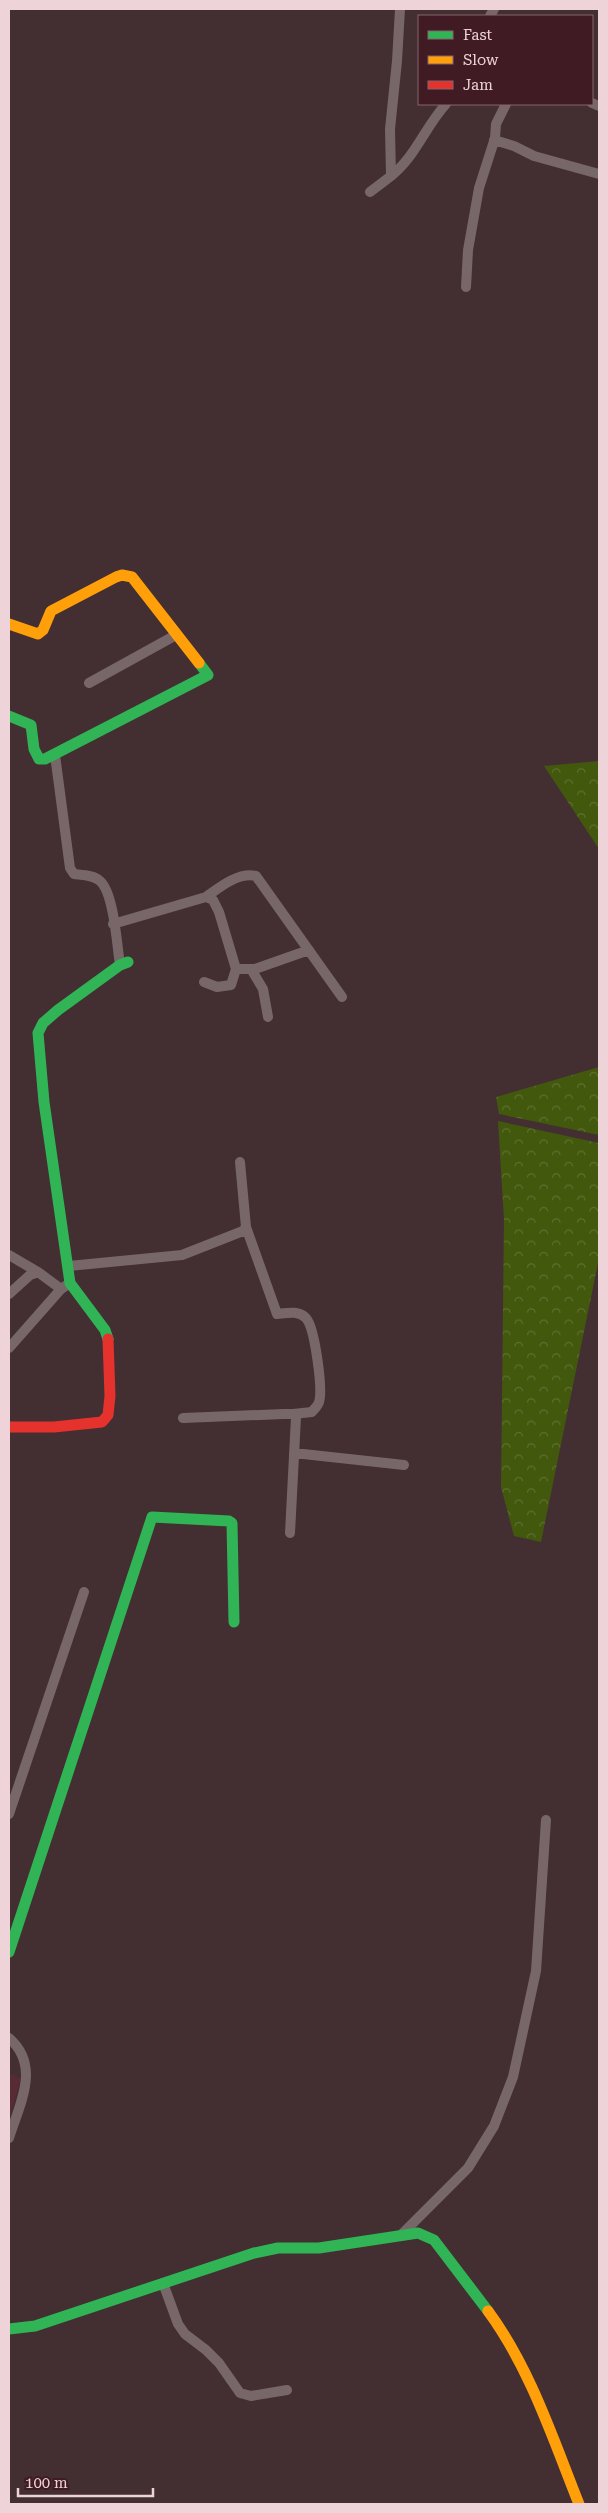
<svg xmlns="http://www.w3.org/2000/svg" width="608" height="2513" viewBox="0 0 608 2513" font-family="'Roboto Serif',serif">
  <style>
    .built { fill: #562b34 }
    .forest { fill: url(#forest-crowns) }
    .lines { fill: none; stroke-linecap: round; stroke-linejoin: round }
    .street { stroke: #786769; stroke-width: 10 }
    .fast { stroke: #30b455; stroke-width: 11 }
    .slow { stroke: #ff9f0a; stroke-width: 11 }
    .jam { stroke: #e5322d; stroke-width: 11 }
  </style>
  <defs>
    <pattern id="forest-crowns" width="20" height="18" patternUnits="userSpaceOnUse" patternTransform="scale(1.25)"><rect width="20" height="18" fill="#42580d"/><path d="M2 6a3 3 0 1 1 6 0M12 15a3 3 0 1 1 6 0" fill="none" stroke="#5e6f30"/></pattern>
  </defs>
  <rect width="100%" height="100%" fill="#432e32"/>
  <!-- built -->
  <path class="built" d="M 9,2073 L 21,2079 L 9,2120 Z"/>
  <!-- forest -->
  <path class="forest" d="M 599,761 L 599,849 L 544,766 Z
    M 599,1067 L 599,1135 L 499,1114 L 496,1097 Z
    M 498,1121 L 599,1143 L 599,1258 L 541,1542 L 514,1536 L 501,1487 L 504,1220 Z"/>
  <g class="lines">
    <!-- street -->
    <path class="street" d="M 490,16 L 494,9
      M 592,103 L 599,106
      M 494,140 L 514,146 L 534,156 L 599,174
      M 391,176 C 416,156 425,127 446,104
      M 370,192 L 391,176 L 390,129 L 397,61 L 400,9
      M 466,287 L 468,250 L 479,188 L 495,138 L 496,124 L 506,104
      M 89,683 L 176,635
      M 55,755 L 70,868 L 74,874 C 82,875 94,875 100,881 C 114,893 117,946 120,965
      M 206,897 C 220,887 238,872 256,876 L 342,997
      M 113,924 L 206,897 L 213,900 L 219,912 L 236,969 L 231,985 L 217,987 L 204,982
      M 236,969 L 255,969 L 309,950
      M 251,969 L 263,989 L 268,1017
      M 246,1227 L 277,1314 C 287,1313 298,1310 306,1318 C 315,1328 323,1390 319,1402 C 318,1406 314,1409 312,1412 L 293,1414
      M 9,1255 L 38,1272
      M 69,1266 L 182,1255 L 243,1231 L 246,1227 L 240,1162
      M 9,1294 L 30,1275 L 38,1272 L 61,1289
      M 9,1348 L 61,1289 L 70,1283
      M 183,1418 L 284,1414 L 293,1414 L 296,1417 L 290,1533
      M 294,1453 L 404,1465
      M 9,1814 L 84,1592
      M 9,2038 C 41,2066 20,2103 9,2138
      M 402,2234 L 468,2168 L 494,2126 L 513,2077 L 536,1971 L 546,1820
      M 163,2283 L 178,2324 L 185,2334 L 206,2350 L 219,2363 L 240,2393 L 251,2396 L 287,2390"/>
    <!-- fast -->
    <path class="fast" d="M 9,716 L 31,725 L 34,749 L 39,759 L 45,759 L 208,675 L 199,663
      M 108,1339 L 105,1330 L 70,1283 L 44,1102 L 38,1033 L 43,1023 L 58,1010 L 120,965 L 128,962
      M 9,1952 L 152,1517 L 229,1521 L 232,1523 L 234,1622
      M 9,2329 L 35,2326 L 254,2253 L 278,2248 L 319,2248 L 418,2233 L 434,2240 L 488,2311"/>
    <!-- slow -->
    <path class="slow" d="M 9,624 L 38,634 L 43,630 L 51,611 L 116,577 L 122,575 L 132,577 L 199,663
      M 488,2311 C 530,2368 553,2439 579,2504"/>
    <!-- jam -->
    <path class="jam" d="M 9,1427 L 54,1427 L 102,1422 L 108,1415 L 110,1396 L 108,1339"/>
  </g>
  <!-- border -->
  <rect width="608" height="2513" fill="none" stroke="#eed4d8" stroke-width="20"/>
  <!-- legend -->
  <rect x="418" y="15" width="175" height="90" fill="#411b24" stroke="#86656c"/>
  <rect x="428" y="31" width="25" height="8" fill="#30b455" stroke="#86656c"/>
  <text x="463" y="40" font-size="15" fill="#eed4d8">Fast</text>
  <rect x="428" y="56" width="25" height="8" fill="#ff9f0a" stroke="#86656c"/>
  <text x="463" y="65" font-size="15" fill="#eed4d8">Slow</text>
  <rect x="428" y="81" width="25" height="8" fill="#e5322d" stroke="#86656c"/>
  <text x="463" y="90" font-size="15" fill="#eed4d8">Jam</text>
  <!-- scale -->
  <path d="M18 2488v8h135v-8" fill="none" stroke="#eed4d8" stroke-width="2.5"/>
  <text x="25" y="2488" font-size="15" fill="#eed4d8" stroke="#411b24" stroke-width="4" paint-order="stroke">100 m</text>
</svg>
